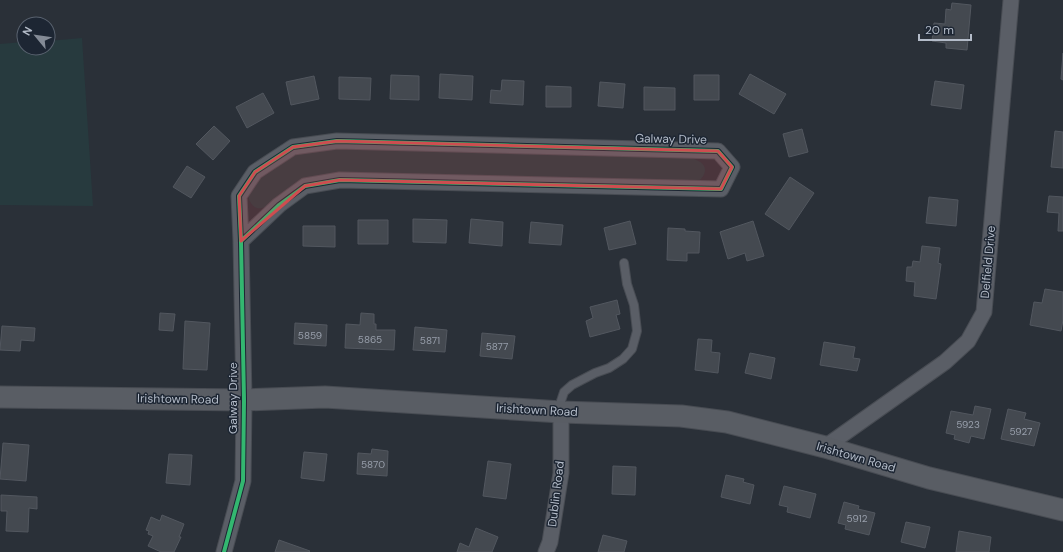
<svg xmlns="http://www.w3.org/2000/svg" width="1063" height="552" viewBox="0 0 1063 552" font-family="'DM Sans',sans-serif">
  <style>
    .green { fill: #273a3e }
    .building { fill: #444950; stroke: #52575f }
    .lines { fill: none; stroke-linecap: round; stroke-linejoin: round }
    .lane-casing { stroke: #484c53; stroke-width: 10 }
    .street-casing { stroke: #484c53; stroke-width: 17 }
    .secondary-casing { stroke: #484c53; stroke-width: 23 }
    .lane { stroke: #5a5e66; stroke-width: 8 }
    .street { stroke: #5a5e66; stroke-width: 15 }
    .secondary { stroke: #595d64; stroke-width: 21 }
    .cycleway-casing { stroke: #1d2633; stroke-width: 6 }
    .cycleway { stroke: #33b770; stroke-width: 4 }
    .marked { fill: #ce4d50; fill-opacity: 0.2; stroke: #ce4d50; stroke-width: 3; stroke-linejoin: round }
    .labels { text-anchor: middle; stroke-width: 3; stroke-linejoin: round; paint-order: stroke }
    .number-label { font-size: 10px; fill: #989fab }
    .street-label { font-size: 12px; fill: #b4bcc9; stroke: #1d2633 }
  </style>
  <rect width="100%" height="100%" fill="#2a3038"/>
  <!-- green -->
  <path class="green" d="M 82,38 L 93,206 L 0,205 L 0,44 L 24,42 L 24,48 L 48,48 L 48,41 Z
    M 341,147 L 691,158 C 706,162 710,171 698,182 L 338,173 C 327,175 313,176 303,181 C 293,187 271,207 262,208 C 258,209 253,207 251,203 C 239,187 276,165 288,158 C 304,149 323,149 341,147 Z"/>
  <!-- building -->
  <path class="building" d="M 952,3 L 971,5 L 967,50 L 946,48 L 946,43 L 932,41 L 934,23 L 945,24 L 946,9 L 951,10 Z
    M 1063,53 L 1063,80 L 1061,79 Z
    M 440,74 L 473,76 L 472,100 L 439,98 Z
    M 750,74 L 786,94 L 774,114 L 739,94 Z
    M 391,75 L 419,76 L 419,100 L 390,99 Z
    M 694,75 L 719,75 L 719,100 L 694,100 Z
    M 314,76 L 319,99 L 291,105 L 286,82 Z
    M 339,77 L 371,78 L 370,100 L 339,99 Z
    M 502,80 L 524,81 L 523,105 L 490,103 L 491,90 L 501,91 Z
    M 935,81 L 964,85 L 961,109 L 931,105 Z
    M 600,82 L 625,84 L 623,108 L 598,106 Z
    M 546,86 L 571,87 L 571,107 L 546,107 Z
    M 644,87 L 675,88 L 675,110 L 644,110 Z
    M 263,93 L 274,113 L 247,128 L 236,107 Z
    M 214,126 L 230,141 L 213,160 L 196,144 Z
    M 802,129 L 808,152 L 789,157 L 783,134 Z
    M 1055,131 L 1063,132 L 1063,168 L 1051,167 Z
    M 187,166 L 205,177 L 191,198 L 173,187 Z
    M 790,177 L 814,193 L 789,230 L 765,214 Z
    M 1049,196 L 1063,197 L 1063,231 L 1058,231 L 1059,213 L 1047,212 Z
    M 929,197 L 958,200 L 956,226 L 926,223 Z
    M 413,219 L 447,220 L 446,243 L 413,242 Z
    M 471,219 L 503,222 L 502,246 L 469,243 Z
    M 358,220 L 388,220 L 388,244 L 358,244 Z
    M 630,221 L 636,244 L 609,250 L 604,228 Z
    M 753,221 L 764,256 L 747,261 L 745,253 L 728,259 L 720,232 Z
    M 531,222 L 563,225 L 561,245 L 529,243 Z
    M 303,226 L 335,226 L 335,247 L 303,246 Z
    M 668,228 L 685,229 L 685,231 L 700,232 L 699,253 L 687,253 L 687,261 L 667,260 Z
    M 922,246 L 940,248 L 938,263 L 941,264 L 936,299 L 914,296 L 915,282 L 906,281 L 907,267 L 912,267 L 913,261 L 920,262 Z
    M 1045,289 L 1063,292 L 1063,320 L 1061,331 L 1030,325 L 1034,302 L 1042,303 Z
    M 617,300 L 620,314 L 616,315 L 620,329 L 590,337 L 586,321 L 593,318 L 590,307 Z
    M 160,313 L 175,314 L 173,331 L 159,330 Z
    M 361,313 L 374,314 L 374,324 L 376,324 L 376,330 L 395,330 L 394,350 L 345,348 L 346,324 L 360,325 Z
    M 185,321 L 210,323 L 207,370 L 183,369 Z
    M 295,323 L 327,325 L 326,346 L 294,344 Z
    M 2,326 L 35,328 L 34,341 L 21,340 L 20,351 L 0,350 Z
    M 415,327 L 447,330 L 445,352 L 413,350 Z
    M 482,333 L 515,336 L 512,359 L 480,356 Z
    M 698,339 L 712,340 L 711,352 L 720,353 L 718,373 L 695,370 Z
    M 824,342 L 855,347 L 853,358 L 860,359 L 857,371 L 820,365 Z
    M 750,353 L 775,358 L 771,379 L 745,373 Z
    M 975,406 L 991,409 L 984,439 L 971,436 L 969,443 L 954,439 L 955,435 L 946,433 L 951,411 L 973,415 Z
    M 1008,409 L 1026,413 L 1024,419 L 1040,423 L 1034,446 L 1001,439 Z
    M 3,443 L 29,445 L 26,481 L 0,479 Z
    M 372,449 L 388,451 L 387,476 L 357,474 L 358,453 L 371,454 Z
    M 304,452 L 327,454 L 324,481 L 301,478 Z
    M 169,454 L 192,455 L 190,485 L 166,483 Z
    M 488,461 L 511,464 L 506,499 L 483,496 Z
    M 613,466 L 636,467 L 635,495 L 612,494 Z
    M 726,475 L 744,479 L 743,482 L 754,485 L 750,504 L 721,497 Z
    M 784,486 L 816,494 L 810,518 L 787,512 L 788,507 L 779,505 Z
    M 1,495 L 37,497 L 37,509 L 29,508 L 28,532 L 6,531 L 7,511 L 1,511 Z
    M 844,502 L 859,506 L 858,509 L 875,513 L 869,535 L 845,529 L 846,525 L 838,523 Z
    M 162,515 L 184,524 L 179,537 L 181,537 L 174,552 L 161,552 L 148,546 L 153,536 L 148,534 L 149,531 L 146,530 L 151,517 L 160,521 Z
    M 906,522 L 930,527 L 925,548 L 901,542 Z
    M 476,528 L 498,537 L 492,552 L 457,552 L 460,543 L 469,547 Z
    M 959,531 L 991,537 L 989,552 L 956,552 Z
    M 603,535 L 627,541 L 624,552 L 598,552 Z
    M 279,540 L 310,551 L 309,552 L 275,552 Z"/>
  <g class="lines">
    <!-- lane casing -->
    <g class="lane-casing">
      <path id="lane" d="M 561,411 L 561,401 L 564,392 L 572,385 L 595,373 L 609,368 L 623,359 L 632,349 L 637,331 L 634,305 L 627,284 L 624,263"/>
    </g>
    <!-- street casing -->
    <g class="street-casing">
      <path id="street" d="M 825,447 L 945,362 L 968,341 L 984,312 L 1011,0
        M 224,552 L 243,481 L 244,400 L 241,241 L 239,196 L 255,172 L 293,147 L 337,141 L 718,151 L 732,167 L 721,189 L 340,180 L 305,186 L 279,205 L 241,241
        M 546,552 L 550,542 L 561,473 L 561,412"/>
    </g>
    <!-- secondary casing -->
    <g class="secondary-casing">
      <path id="secondary" d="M 0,397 L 244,400 L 325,397 L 561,412 L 681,416 L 727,422 L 825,447 L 929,478 L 1063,510"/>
    </g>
    <!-- lane -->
    <use href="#lane" class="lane"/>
    <!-- street -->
    <use href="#street" class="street"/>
    <!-- secondary -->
    <use href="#secondary" class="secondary"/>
    <!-- cycleway casing -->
    <g class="cycleway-casing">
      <path id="cycleway" d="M 224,552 L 243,481 L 244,400 L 241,241 L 239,196 L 255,172 L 293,147 L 337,141 L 718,151 L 732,167 L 721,189 L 340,180 L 305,186 L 279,205 L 241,241"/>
    </g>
    <!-- cycleway -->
    <use href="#cycleway" class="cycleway"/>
  </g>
  <!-- marked area -->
  <path class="marked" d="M 337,141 L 718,151 L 732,167 L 721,189 L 340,180 L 305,186 L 241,241 L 239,196 L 255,172 L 293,147 Z"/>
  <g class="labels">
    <!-- number labels -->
    <g class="number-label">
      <text x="310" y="339">5859</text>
      <text x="370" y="343">5865</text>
      <text x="430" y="344">5871</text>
      <text x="497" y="350">5877</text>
      <text x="968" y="428">5923</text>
      <text x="1021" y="435">5927</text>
      <text x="373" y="468">5870</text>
      <text x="857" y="522">5912</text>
    </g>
    <!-- street labels -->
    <g class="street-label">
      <text transform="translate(671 139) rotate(1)" y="4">Galway Drive</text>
      <text transform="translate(988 262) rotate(-85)" y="4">Delfield Drive</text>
      <text transform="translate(233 398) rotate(-90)" y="4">Galway Drive</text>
      <text transform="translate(178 399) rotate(1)" y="4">Irishtown Road</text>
      <text transform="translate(537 410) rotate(3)" y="4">Irishtown Road</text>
      <text transform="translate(856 457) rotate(16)" y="4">Irishtown Road</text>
      <text transform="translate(556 494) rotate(-83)" y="4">Dublin Road</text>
    </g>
  </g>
  <!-- north arrow -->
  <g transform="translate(36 36) rotate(299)"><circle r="19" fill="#1d2633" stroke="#59626f"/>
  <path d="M0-3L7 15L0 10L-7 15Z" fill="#848b96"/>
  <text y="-6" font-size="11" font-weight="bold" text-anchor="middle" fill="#b4bcc9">N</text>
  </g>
  <!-- scale -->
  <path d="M919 34v6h52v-6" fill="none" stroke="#b4bcc9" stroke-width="2"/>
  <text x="925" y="34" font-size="12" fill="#b4bcc9" stroke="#1d2633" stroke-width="3" paint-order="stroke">20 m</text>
</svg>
